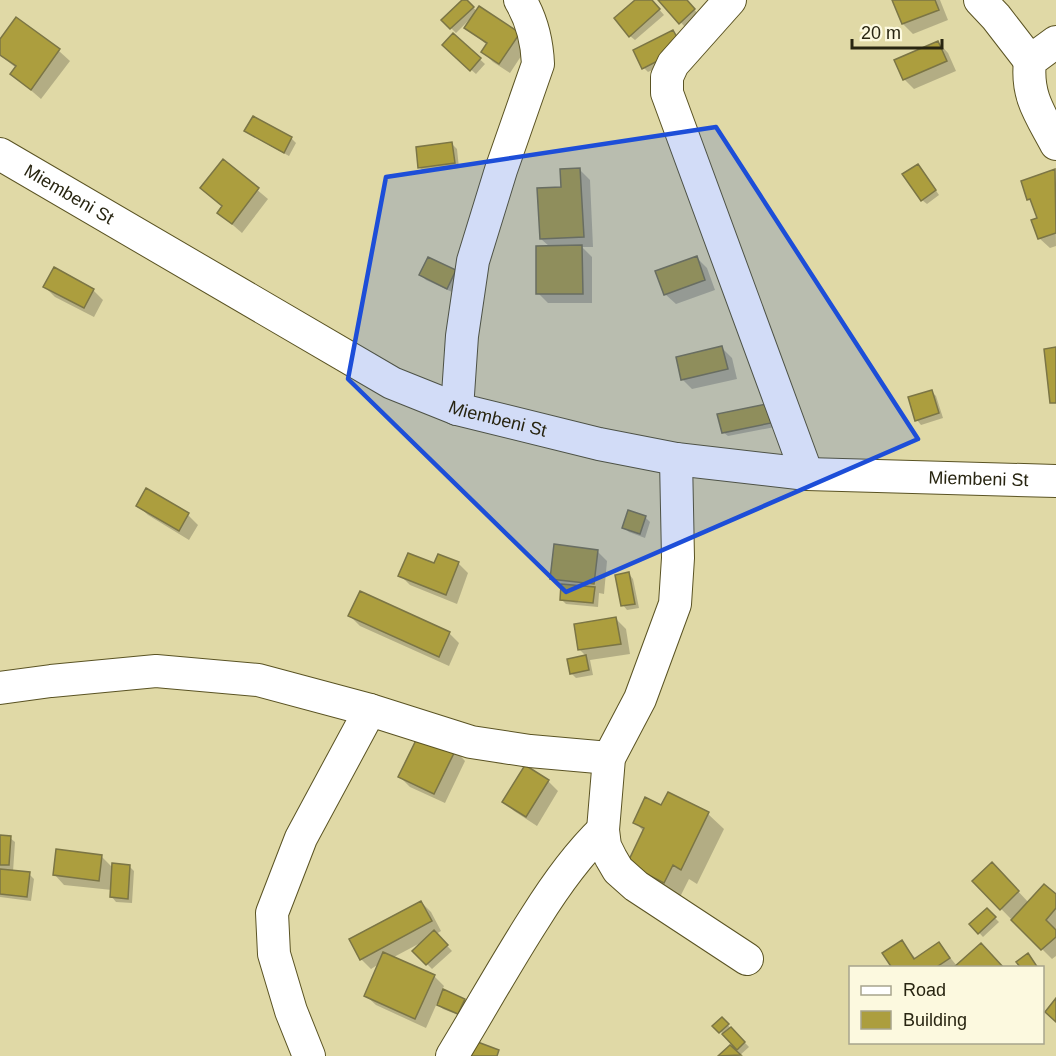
<svg xmlns="http://www.w3.org/2000/svg" width="1056" height="1056" viewBox="0 0 1056 1056" font-family="Helvetica,sans-serif">
  <style>
    .shadow { fill: #0003 }
    .building { fill: #ac9e3e; stroke: #7b7545; stroke-width: 1.5 }
    .lines { fill: none; stroke-linecap: round; stroke-linejoin: round }
    .street-casing { stroke: #5a5323; stroke-width: 34 }
    .street { stroke: #fff; stroke-width: 32 }
    .marked { fill: #1d4ed8; fill-opacity: 0.2; stroke: #1d4ed8; stroke-width: 4.5; stroke-linejoin: round }
    .labels { text-anchor: middle; stroke-width: 4.5; stroke-linejoin: round; paint-order: stroke }
    .street-label { font-size: 18px; fill: #282511; stroke: #fcf9df }
  </style>
  <rect width="100%" height="100%" fill="#e0d9a6"/>
  <!-- shadow -->
  <path class="shadow" d="M 464,0 L 477,11 L 519,34 L 529,44 L 510,73 L 493,62 L 483,52 L 487,45 L 466,27 L 469,20 L 456,33 L 443,20 Z
    M 637,0 L 651,0 L 664,15 L 635,40 L 630,36 Z
    M 660,0 L 686,0 L 699,15 L 685,27 Z
    M 894,0 L 940,0 L 948,20 L 913,34 L 903,24 Z
    M 16,19 L 59,51 L 70,61 L 41,99 L 12,74 L 16,68 L 0,55 L 0,42 Z
    M 673,32 L 678,36 L 686,53 L 648,72 L 644,68 Z
    M 453,35 L 485,64 L 476,74 L 449,50 Z
    M 938,42 L 948,53 L 956,71 L 914,89 L 904,79 Z
    M 253,118 L 292,139 L 296,143 L 289,156 L 251,135 L 246,131 Z
    M 452,144 L 457,149 L 459,168 L 424,172 L 419,167 Z
    M 223,161 L 268,199 L 242,233 L 219,213 L 223,207 L 202,188 Z
    M 580,170 L 590,180 L 593,247 L 582,247 L 592,257 L 592,303 L 548,303 L 538,293 L 550,247 L 541,239 L 562,188 Z
    M 922,170 L 939,195 L 927,204 L 922,200 Z
    M 1055,171 L 1056,246 L 1050,248 L 1039,238 L 1039,219 L 1034,204 L 1029,199 Z
    M 697,258 L 707,268 L 715,290 L 676,304 L 665,294 Z
    M 455,272 L 460,276 L 452,292 L 426,280 L 421,275 Z
    M 45,287 L 93,290 L 103,300 L 94,317 L 55,297 Z
    M 722,348 L 732,358 L 737,379 L 692,389 L 682,379 Z
    M 931,391 L 936,396 L 943,418 L 921,425 L 917,420 Z
    M 767,405 L 775,427 L 728,436 L 723,432 Z
    M 137,505 L 188,515 L 198,525 L 189,540 L 148,515 Z
    M 645,517 L 650,522 L 645,538 L 629,532 L 624,528 Z
    M 597,551 L 607,561 L 604,594 L 599,593 L 598,607 L 566,604 L 561,599 L 562,589 L 552,579 Z
    M 458,563 L 468,573 L 457,604 L 410,585 L 400,575 L 435,565 Z
    M 629,574 L 633,579 L 639,608 L 627,610 L 623,605 Z
    M 350,616 L 449,633 L 459,643 L 449,666 L 360,626 Z
    M 616,619 L 626,629 L 630,654 L 590,660 L 593,675 L 576,678 L 571,673 L 569,660 L 587,657 L 580,650 Z
    M 455,750 L 465,761 L 445,803 L 410,787 L 400,777 Z
    M 548,781 L 558,791 L 537,826 L 514,811 L 504,801 Z
    M 668,794 L 708,814 L 724,829 L 697,884 L 689,879 L 680,897 L 644,879 L 644,832 L 635,822 L 662,807 Z
    M 0,837 L 10,838 L 15,842 L 13,872 L 29,874 L 34,879 L 31,901 L 0,897 Z
    M 102,857 L 113,868 L 129,866 L 134,871 L 132,903 L 116,902 L 112,897 L 112,890 L 64,885 L 54,874 Z
    M 1002,874 L 1029,903 L 1056,896 L 1056,956 L 1052,959 L 1013,920 L 1020,913 L 1019,911 L 1011,919 L 974,881 Z
    M 421,902 L 431,912 L 441,931 L 436,934 L 452,951 L 432,969 L 414,951 L 424,941 L 392,958 L 434,976 L 444,986 L 442,990 L 464,1000 L 469,1005 L 463,1017 L 443,1009 L 437,1003 L 426,1028 L 376,1005 L 365,995 L 379,964 L 371,969 L 361,959 Z
    M 987,910 L 999,922 L 983,937 L 971,924 Z
    M 902,942 L 916,959 L 939,944 L 957,966 L 1002,968 L 894,968 Z
    M 722,1019 L 749,1047 L 739,1056 L 721,1056 L 733,1044 L 715,1026 Z"/>
  <!-- building -->
  <path class="building" d="M 462,0 L 467,0 L 474,7 L 450,29 L 441,20 Z
    M 635,0 L 652,0 L 660,9 L 629,37 L 614,18 Z
    M 658,0 L 687,0 L 695,9 L 679,24 Z
    M 892,0 L 935,0 L 939,10 L 902,24 Z
    M 479,6 L 520,33 L 499,64 L 481,52 L 487,43 L 464,28 Z
    M 16,17 L 60,49 L 31,90 L 10,74 L 16,66 L 0,55 L 0,39 Z
    M 673,30 L 683,48 L 642,69 L 633,50 Z
    M 453,33 L 481,58 L 470,71 L 442,45 Z
    M 938,41 L 947,61 L 903,80 L 894,60 Z
    M 253,116 L 292,137 L 284,153 L 244,131 Z
    M 452,142 L 455,163 L 418,168 L 416,147 Z
    M 223,159 L 259,188 L 232,224 L 217,213 L 222,206 L 200,188 Z
    M 918,164 L 936,190 L 921,201 L 902,174 Z
    M 580,168 L 584,237 L 540,239 L 537,188 L 561,187 L 560,169 Z
    M 1055,169 L 1056,233 L 1038,239 L 1031,220 L 1037,218 L 1030,199 L 1027,200 L 1021,181 Z
    M 582,245 L 583,294 L 536,294 L 536,246 Z
    M 697,256 L 705,280 L 664,295 L 655,271 Z
    M 428,257 L 456,270 L 447,289 L 419,275 Z
    M 54,267 L 94,289 L 84,308 L 43,287 Z
    M 722,346 L 728,369 L 681,380 L 676,357 Z
    M 1056,347 L 1056,403 L 1050,403 L 1044,349 Z
    M 932,390 L 939,413 L 915,421 L 908,397 Z
    M 767,404 L 771,423 L 722,433 L 717,414 Z
    M 146,488 L 189,513 L 179,531 L 136,506 Z
    M 628,510 L 646,516 L 640,534 L 622,528 Z
    M 554,544 L 598,550 L 594,584 L 550,579 Z
    M 408,553 L 434,563 L 438,554 L 459,562 L 446,595 L 398,576 Z
    M 629,572 L 635,604 L 621,606 L 615,575 Z
    M 561,584 L 595,587 L 593,603 L 560,600 Z
    M 360,591 L 450,632 L 439,657 L 348,616 Z
    M 616,617 L 621,644 L 578,650 L 574,624 Z
    M 586,655 L 589,670 L 570,674 L 567,659 Z
    M 420,732 L 456,749 L 434,794 L 398,777 Z
    M 525,765 L 549,780 L 526,817 L 502,802 Z
    M 668,792 L 709,812 L 681,870 L 673,865 L 664,883 L 627,864 L 644,828 L 633,823 L 645,797 L 661,805 Z
    M 0,835 L 11,836 L 9,865 L 0,865 Z
    M 56,849 L 102,855 L 99,881 L 53,875 Z
    M 992,862 L 1019,891 L 1000,910 L 972,881 Z
    M 112,863 L 130,865 L 128,899 L 110,897 Z
    M 0,869 L 30,872 L 27,897 L 0,894 Z
    M 1044,884 L 1056,894 L 1056,908 L 1046,920 L 1056,930 L 1056,937 L 1041,950 L 1011,920 Z
    M 421,901 L 432,921 L 360,960 L 349,939 Z
    M 987,908 L 996,917 L 978,934 L 969,924 Z
    M 434,930 L 448,945 L 426,965 L 412,951 Z
    M 902,940 L 914,959 L 939,942 L 950,958 L 935,968 L 892,968 L 882,953 Z
    M 981,943 L 1004,968 L 953,968 Z
    M 383,952 L 435,975 L 415,1019 L 364,996 Z
    M 1028,953 L 1038,968 L 1021,968 L 1016,962 Z
    M 443,989 L 465,999 L 458,1014 L 437,1005 Z
    M 1056,998 L 1056,1022 L 1045,1012 Z
    M 722,1017 L 729,1024 L 719,1033 L 712,1026 Z
    M 731,1027 L 745,1042 L 737,1050 L 722,1034 Z
    M 475,1041 L 499,1050 L 497,1056 L 469,1056 Z
    M 730,1045 L 741,1055 L 718,1056 Z"/>
  <g class="lines">
    <!-- street casing -->
    <g class="street-casing">
      <g id="street">
        <path d="M 730,0 L 673,64 L 667,77 L 667,93 L 807,474"/>
        <path d="M 980,0 L 996,17 L 1030,61"/>
        <path d="M 1056,42 L 1030,61 C 1026,96 1040,114 1056,144"/>
        <path id="s1" d="M 0,154 L 392,383 L 457,409 L 599,444 L 676,459 L 807,474 L 1056,481"/>
        <path d="M 457,409 L 462,336 L 473,261 L 501,170 L 538,64 C 537,41 532,20 520,0"/>
        <path d="M 676,459 L 678,558 L 675,604 L 640,699 L 609,758 L 603,830 L 605,846 L 611,858 L 618,870 L 636,886 L 747,959"/>
        <path d="M 0,688 L 51,681 L 156,671 L 258,680 L 370,710 L 471,742 L 530,751 L 609,758"/>
        <path d="M 309,1056 L 291,1011 L 274,954 L 272,913 L 301,838 L 370,710"/>
        <path d="M 452,1056 C 480,1010 506,963 535,918 C 555,886 576,856 603,830"/>
      </g>
    </g>
    <!-- street -->
    <use href="#street" class="street"/>
  </g>
  <!-- marked area -->
  <path class="marked" d="M 716,127 L 918,439 L 566,592 L 348,379 L 386,177 Z"/>
  <g class="labels">
    <!-- street labels -->
    <g class="street-label">
      <text dy="6" stroke="none"><textPath href="#s1" startOffset="80">Miembeni St</textPath></text>
      <text dy="6" stroke="none"><textPath href="#s1" startOffset="566">Miembeni St</textPath></text>
      <text dy="6" stroke="none"><textPath href="#s1" startOffset="1052">Miembeni St</textPath></text>
    </g>
  </g>
  <!-- legend -->
  <rect x="849" y="966" width="195" height="78" fill="#fcf9df" stroke="#a7a48d" stroke-width="1.5"/>
  <rect x="861" y="986" width="30" height="9" fill="#ffffff" stroke="#a7a48d" stroke-width="1.5"/>
  <text x="903" y="996" font-size="18" fill="#282511">Road</text>
  <rect x="861" y="1011" width="30" height="18" fill="#ac9e3e" stroke="#a7a48d" stroke-width="1.5"/>
  <text x="903" y="1026" font-size="18" fill="#282511">Building</text>
  <!-- scale -->
  <path d="M852 39v9h90v-9" fill="none" stroke="#282511" stroke-width="3"/>
  <text x="861" y="39" font-size="18" fill="#282511" stroke="#fcf9df" stroke-width="4.5" paint-order="stroke">20 m</text>
</svg>
